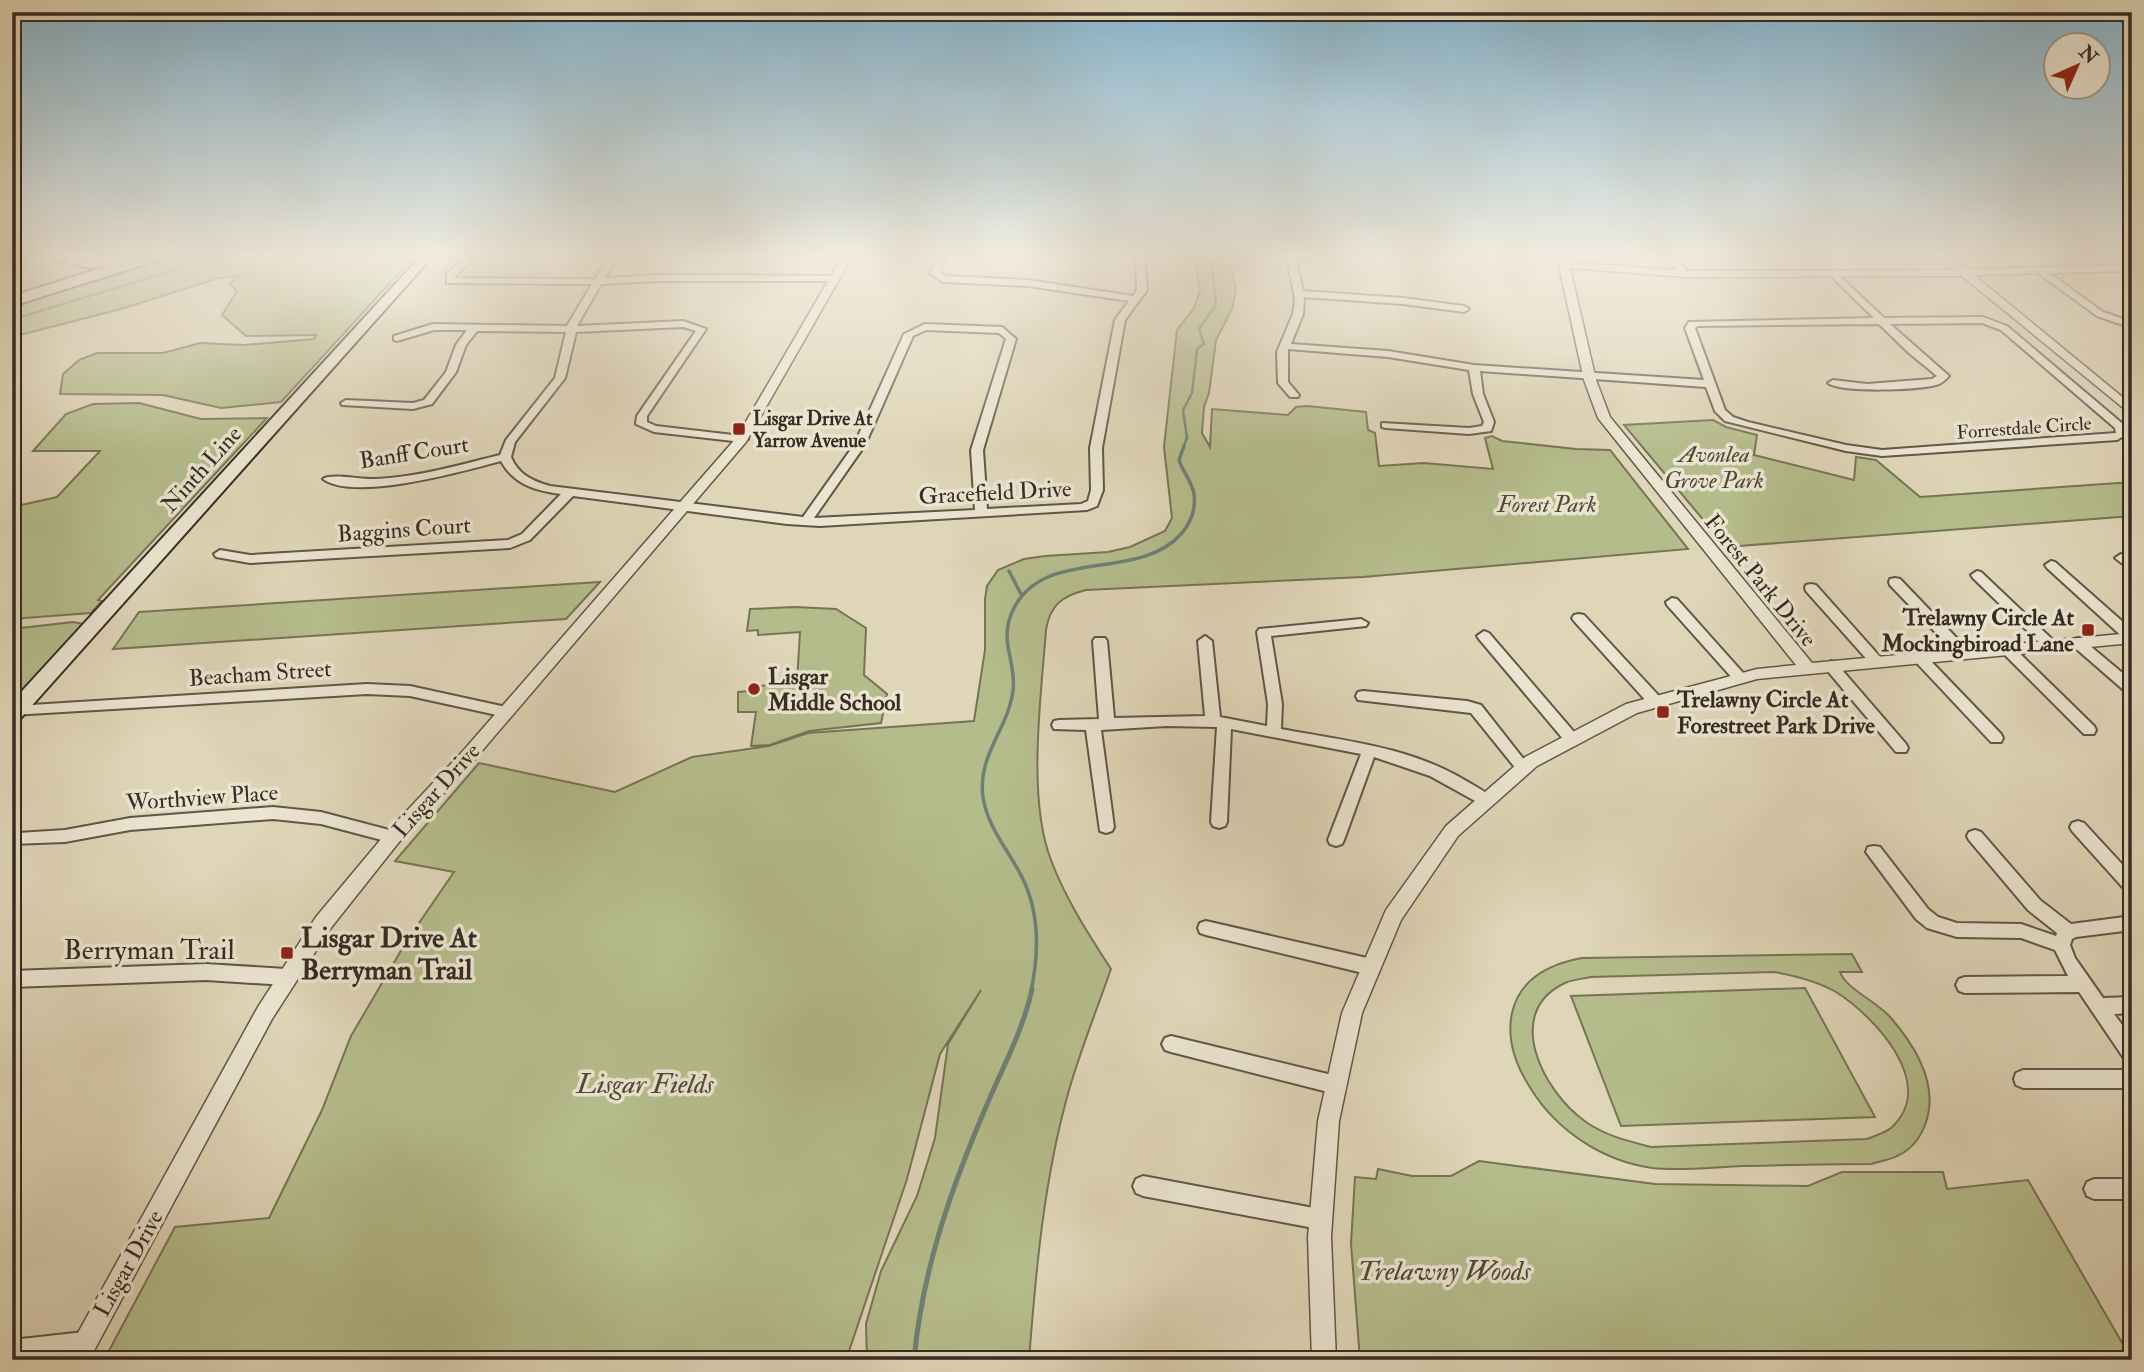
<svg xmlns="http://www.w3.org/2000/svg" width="2144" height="1372" viewBox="0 0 2144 1372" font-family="'IM FELL Double Pica',serif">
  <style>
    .green { fill: #b5bc8c; stroke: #767457; stroke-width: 2; fill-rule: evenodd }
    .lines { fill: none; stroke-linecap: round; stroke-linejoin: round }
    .stream-far2 { stroke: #6e8075; stroke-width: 2.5 }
    .stream-far1 { stroke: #6e8075; stroke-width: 3.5 }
    .stream { stroke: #6e8075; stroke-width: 5 }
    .minor-casing { stroke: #615647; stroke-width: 4 }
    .tertiary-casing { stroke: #615647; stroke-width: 3 }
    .secondary-casing { stroke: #372b22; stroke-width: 4 }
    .motorway-casing { stroke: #372b22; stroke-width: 4 }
    .minor { fill: #eae4d0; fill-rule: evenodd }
    .tertiary { fill: #eae4d0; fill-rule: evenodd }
    .secondary { fill: #eae4d0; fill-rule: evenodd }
    .motorway { fill: #dfd5b7; fill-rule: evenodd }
    .poi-dot { fill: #8f2418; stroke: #eae4d0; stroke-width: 2.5 }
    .labels { text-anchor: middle; stroke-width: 7; stroke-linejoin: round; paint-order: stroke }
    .far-poi-label { font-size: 19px; font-weight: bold; fill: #372b22; stroke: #eae4d0; text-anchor: start }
    .far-street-label { font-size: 19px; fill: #372b22; stroke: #eae4d0 }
    .street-label { font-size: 23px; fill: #372b22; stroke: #eae4d0 }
    .park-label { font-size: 23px; font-style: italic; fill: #504837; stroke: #eae4d0 }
    .poi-label { font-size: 23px; font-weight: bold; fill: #372b22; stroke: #eae4d0; text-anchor: start }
    .near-poi-label { font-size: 28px; font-weight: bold; fill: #372b22; stroke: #eae4d0; text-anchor: start }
    .near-street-label { font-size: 28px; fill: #372b22; stroke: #eae4d0 }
    .near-park-label { font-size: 28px; font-style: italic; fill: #504837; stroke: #eae4d0 }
  </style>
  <rect width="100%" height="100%" fill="#dfd5b7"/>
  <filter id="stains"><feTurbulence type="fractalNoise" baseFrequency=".00286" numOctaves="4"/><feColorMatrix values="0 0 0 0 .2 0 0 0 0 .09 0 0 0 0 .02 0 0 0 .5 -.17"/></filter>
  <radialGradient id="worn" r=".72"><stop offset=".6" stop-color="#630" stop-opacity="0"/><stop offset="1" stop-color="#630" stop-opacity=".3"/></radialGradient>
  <!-- green -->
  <path class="green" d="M 31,257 L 105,263 L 149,257 L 12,299 L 12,275 Z
    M 171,257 L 414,257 L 281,402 L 221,408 L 163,395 L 60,394 L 63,374 L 79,360 L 97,353 L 163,353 L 200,343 L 244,345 L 314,339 L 316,335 L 246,336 L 222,315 L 237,291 L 229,283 L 241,276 L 219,278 L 121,309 L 12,337 L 12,309 L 46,295 Z
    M 1188,257 L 1228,257 L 1236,289 L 1232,309 L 1216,340 L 1209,393 L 1204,407 L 1202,433 L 1210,447 L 1212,409 L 1288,415 L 1296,407 L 1307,406 L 1366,412 L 1368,430 L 1375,433 L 1379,466 L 1424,463 L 1493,469 L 1485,438 L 1492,436 L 1502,441 L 1576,449 L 1610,450 L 1688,549 L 1363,577 L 1086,590 C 1062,596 1050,605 1046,630 C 1041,697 1027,798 1051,860 C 1065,898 1089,935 1111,969 C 1097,1009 1081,1049 1069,1090 C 1044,1178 1036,1269 1029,1360 L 867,1360 L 866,1324 L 881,1271 L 917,1196 L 935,1138 L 948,1044 L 981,990 L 940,1054 L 907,1179 L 846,1360 L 104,1360 L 175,1227 L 269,1218 L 322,1110 L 351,1036 L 406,942 L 454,872 L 395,861 L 479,763 L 615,792 L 692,757 L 769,746 L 808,733 L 974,721 L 985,650 L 985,599 L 987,586 L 998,570 L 1024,559 L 1045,556 L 1108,552 L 1130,547 L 1165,531 L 1172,518 L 1164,447 L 1177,330 L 1194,308 L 1200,290 L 1195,260 Z
    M 139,403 L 201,419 L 267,418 L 98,600 L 102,601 L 91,613 L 12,619 L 12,507 L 57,497 L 100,451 L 33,451 L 66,414 L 93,404 Z
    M 1713,420 L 1726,427 L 1757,435 L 1754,455 L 1854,480 L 1856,457 L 1876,460 L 1920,497 L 2132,482 L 2132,516 L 1726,547 L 1624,425 Z
    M 600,582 L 566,619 L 113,649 L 139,612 Z
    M 795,607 L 836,609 L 866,628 L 864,675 L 887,694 L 881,723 L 809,731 L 770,745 L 751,746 L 756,712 L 738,712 L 738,692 L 750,691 L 751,687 L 797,682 L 800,632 L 758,635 L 758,630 L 747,631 L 750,609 Z
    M 73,622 L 83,624 L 12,703 L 12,629 Z
    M 1852,954 L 1862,972 L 1840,972 C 1846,989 1878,1002 1891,1018 C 1916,1047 1940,1086 1925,1125 C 1920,1138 1911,1150 1897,1156 C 1890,1160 1880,1161 1871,1164 C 1829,1164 1786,1165 1743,1166 C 1714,1167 1681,1171 1652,1168 C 1603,1161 1557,1131 1531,1089 C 1516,1066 1506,1041 1512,1013 C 1520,978 1549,964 1582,958 ZM 1774,972 C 1796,976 1817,981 1836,992 C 1874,1016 1939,1084 1891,1128 C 1885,1133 1874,1136 1867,1139 L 1651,1147 C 1628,1141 1606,1136 1586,1122 C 1545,1094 1501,1013 1565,983 C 1573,979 1583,979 1591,977 Z
    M 1805,988 L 1875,1117 L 1621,1126 L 1571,996 Z
    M 1479,1161 L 1655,1184 L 1808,1186 L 1842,1172 L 1943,1172 L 1947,1189 L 2028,1180 L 2132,1360 L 1360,1360 L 1351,1243 L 1355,1177 L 1376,1179 L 1378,1169 L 1412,1176 L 1451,1176 Z"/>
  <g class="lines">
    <!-- stream-far2 -->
    <path class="stream-far2" d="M 12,320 C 78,298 146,281 211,257
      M 1183,448 L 1187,438 L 1183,410 L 1192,393 L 1197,349 L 1204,344 L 1199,329 L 1216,305 L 1211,257"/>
    <!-- stream-far1 -->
    <path class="stream-far1" d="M 1009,571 L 1021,594
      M 1031,991 C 1040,949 1040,906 1017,868 C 1004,845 987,824 983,797 C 977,756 1008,729 1013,691 C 1017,660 997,641 1014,608 C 1046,546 1139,583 1182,533 C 1191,522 1196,508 1194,494 C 1192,482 1183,472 1179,460 L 1184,446"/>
    <!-- stream -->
    <path class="stream" d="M 914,1360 C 922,1273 949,1194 983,1114 C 999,1074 1023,1032 1032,989"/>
    <!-- minor casing -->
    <g class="minor-casing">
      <path id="minor" d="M 466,257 L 475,257 L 455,276 L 455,278 L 595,279 L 609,257 L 617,257 L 605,278 L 658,275 L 837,276 L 839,278 L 834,281 L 658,281 L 601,284 L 577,326 L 683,321 L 706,329 L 647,416 L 647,422 L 656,426 L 742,436 L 748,439 L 742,442 L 654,432 L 636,424 L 637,416 L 696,331 L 683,327 L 576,332 L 565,378 L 515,442 L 511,457 C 518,474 532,481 550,486 L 803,517 L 854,445 L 904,334 L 925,324 L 1002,327 L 1016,339 L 983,450 L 987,509 L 1081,504 L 1088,501 L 1091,490 L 1090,448 L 1115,320 L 1129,301 L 1028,286 L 943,282 L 930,273 L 938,257 L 946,257 L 940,272 L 945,276 L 1028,280 L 1133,296 L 1137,290 L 1136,257 L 1144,257 L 1147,290 L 1125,320 L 1102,448 L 1103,490 L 1097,506 L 1087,510 L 820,526 L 787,524 L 573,496 L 530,540 L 510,548 L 250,563 L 216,557 L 214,554 L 220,550 L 250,555 L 508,540 L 522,534 L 561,494 C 537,491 514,485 501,461 C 464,471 354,502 323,479 C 331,473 363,480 376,479 C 419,477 459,465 500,455 L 506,440 L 555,378 L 566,332 L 477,331 L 466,345 L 456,372 L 432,404 L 413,409 L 342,405 L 341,403 L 346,400 L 413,403 L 424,400 L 446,372 L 456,345 L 467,330 L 434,330 L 397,341 L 394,340 L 394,336 L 433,324 L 567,326 L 592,284 L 447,283 L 447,273 ZM 926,330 L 999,333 L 1006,339 L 971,450 L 975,510 L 814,518 L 865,445 L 913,336 Z
        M 1287,257 L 1295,257 L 1303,291 L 1403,298 L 1464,306 L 1469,309 L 1464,312 L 1403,304 L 1304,297 L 1303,314 L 1291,344 L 1388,351 L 1474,365 L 1704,380 L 1685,328 L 1689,322 L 1874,318 L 1830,275 L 1828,273 L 1833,270 L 1884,318 L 1983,317 L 2007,326 L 2124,425 L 2127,434 L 2117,440 L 1882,456 L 1846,451 L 1725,421 L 1715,411 L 1706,387 L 1480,371 L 1483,394 L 1494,422 L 1491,431 L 1469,434 L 1386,428 L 1382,427 L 1382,423 L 1469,428 L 1482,426 L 1484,422 L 1473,394 L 1469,370 L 1388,357 L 1288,349 L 1288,382 L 1299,395 L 1298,397 L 1290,397 L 1278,383 L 1277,352 L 1293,314 L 1295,299 ZM 1982,323 L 2001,330 L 2115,428 L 2116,433 L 1882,450 L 1846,445 L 1748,422 L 1733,417 L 1725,410 L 1695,328 L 1698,326 L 1879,324 L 1909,353 L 1937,376 L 1932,379 L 1867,384 L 1833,380 L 1828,383 C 1843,393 1916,390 1936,385 C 1941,384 1945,380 1949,376 L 1890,324 Z
        M 1666,257 L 1674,257 L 1688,272 L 1688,276 L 1682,276 Z
        M 2038,269 L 2044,269 L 2103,312 L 2132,322 L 2132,328 L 2097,316 L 2038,273 Z
        M 2121,554 L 2132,560 L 2132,571 L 2115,558 Z
        M 2051,561 L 2055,562 L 2132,630 L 2132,642 L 2127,641 L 2047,568 L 2045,565 Z
        M 1977,571 L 1981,572 L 2056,643 L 2058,646 L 2056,649 L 2046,649 L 1973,578 L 1971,575 Z
        M 1895,578 L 1900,579 L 1969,651 L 1971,654 L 1969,657 L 1959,657 L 1890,585 L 1889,582 L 1890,579 Z
        M 1811,584 L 1816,585 L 1881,658 L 1883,661 L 1881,664 L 1871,664 L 1806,591 L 1805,588 L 1806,585 Z
        M 1672,598 L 1677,599 L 1744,674 L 1746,677 L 1744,680 L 1734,680 L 1667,605 L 1666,602 Z
        M 1579,614 L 1584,615 L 1658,695 L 1660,699 L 1658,703 L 1648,703 L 1574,621 L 1572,618 L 1574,615 Z
        M 1361,619 L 1368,623 L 1366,626 L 1271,636 L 1282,704 L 1281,729 C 1346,741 1411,747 1468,782 C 1476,787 1485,790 1490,798 L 1487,802 L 1477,802 L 1430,776 L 1374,757 L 1344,840 L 1342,844 L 1336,846 L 1330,844 L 1328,840 L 1361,754 L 1231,729 L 1227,822 L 1225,826 L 1219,828 L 1213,826 L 1211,822 L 1217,727 L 1167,726 L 1101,730 L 1114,827 L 1112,831 L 1106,833 L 1100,831 L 1086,730 L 1054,729 L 1052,725 L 1054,721 L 1059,720 L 1099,719 L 1093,641 L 1095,638 L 1105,638 L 1107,641 L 1114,718 L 1205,716 L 1198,641 L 1205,636 L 1212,641 L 1220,717 L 1267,726 L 1268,704 L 1257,632 L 1259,629 Z
        M 1484,631 L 1489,633 L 1574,732 L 1576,736 L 1574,740 L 1564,740 L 1479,639 L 1477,636 Z
        M 2078,638 L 2083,640 L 2132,681 L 2132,694 L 2127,693 L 2073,646 L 2071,643 Z
        M 2008,645 L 2013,647 L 2094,726 L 2096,730 L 2094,734 L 2084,734 L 2003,653 L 2001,650 L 2003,647 Z
        M 1919,652 L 1924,654 L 2001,734 L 2003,738 L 2001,742 L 1991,742 L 1914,660 L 1912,657 Z
        M 1831,661 L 1836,663 L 1906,744 L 1908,748 L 1906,752 L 1896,752 L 1826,669 L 1824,666 L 1826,663 Z
        M 367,684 L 410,686 L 506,707 L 513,712 L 506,717 L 410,696 L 367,694 L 12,715 L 12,707 L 15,706 Z
        M 1363,691 L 1467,701 L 1481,705 L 1529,766 L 1527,770 L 1517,770 L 1471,713 L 1358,700 L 1356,696 L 1358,692 Z
        M 273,807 L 321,812 L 393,831 L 399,833 L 401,837 L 399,841 L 393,843 L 321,824 L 273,819 L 130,830 L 65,842 L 12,844 L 12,831 L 18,833 L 65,830 L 130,818 Z
        M 2078,821 L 2084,823 L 2132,875 L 2132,893 L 2126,891 L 2072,831 L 2070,827 L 2072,823 Z
        M 1975,830 L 1981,832 L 2040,900 L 2071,924 L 2132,916 L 2132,930 L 2076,937 L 2072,939 L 2070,945 L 2075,958 L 2103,998 L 2132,997 L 2132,1013 L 2114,1014 L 2132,1038 L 2132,1062 L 2125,1060 L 2079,992 L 1965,993 L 1959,991 L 1956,985 L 1959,979 L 1965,977 L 2068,976 L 2055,950 L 2021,938 L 1957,937 L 1927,928 L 1916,919 L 1866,852 L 1868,847 L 1874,846 L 1880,847 L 1928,909 L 1938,917 L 1957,923 L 2021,924 L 2056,936 L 2057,933 L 2028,910 L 1969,840 L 1967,836 L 1969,832 Z
        M 1206,921 L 1367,958 L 1373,961 L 1376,966 L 1373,971 L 1367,974 L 1206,935 L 1200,933 L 1198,928 L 1200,923 Z
        M 206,964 L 286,969 L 292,972 L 295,977 L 292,982 L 286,985 L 206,980 L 12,987 L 12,971 Z
        M 1171,1036 L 1336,1076 L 1343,1079 L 1345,1085 L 1343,1091 L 1336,1094 L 1171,1052 L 1165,1050 L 1162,1044 L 1165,1038 Z
        M 2023,1070 L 2132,1070 L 2132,1088 L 2023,1088 L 2016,1085 L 2014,1079 L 2016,1073 Z
        M 1143,1176 L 1319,1209 L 1326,1212 L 1329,1219 L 1326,1226 L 1319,1229 L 1143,1196 L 1136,1193 L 1133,1186 L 1136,1179 Z
        M 2094,1179 L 2132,1179 L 2132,1199 L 2094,1199 L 2087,1196 L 2084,1189 L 2087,1182 Z
        M 84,1332 L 92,1335 L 95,1343 L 92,1351 L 84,1354 L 12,1360 L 12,1340 Z"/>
    </g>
    <!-- tertiary casing -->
    <g class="tertiary-casing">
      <path id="tertiary" d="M 842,257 L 852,257 L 746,442 L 475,759 L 399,842 L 330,929 L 272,1019 L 89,1360 L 63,1360 L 258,1007 L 316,917 L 387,832 L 463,751 L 737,437 Z
        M 1557,257 L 1567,257 L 1568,262 L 1685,271 L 1955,270 L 1941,257 L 1952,257 L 1967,269 L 2132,265 L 2132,271 L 1974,275 L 2132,405 L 2132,415 L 1962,276 L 1685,277 L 1570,268 L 1596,380 L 1610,417 L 1812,663 L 2132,633 L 2132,643 L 1757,679 L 1637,713 L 1537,766 L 1458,836 L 1401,920 L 1362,1013 L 1339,1121 L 1331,1237 L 1336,1360 L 1312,1360 L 1308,1237 L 1318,1121 L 1342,1013 L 1386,910 L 1446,826 L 1525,757 L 1626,704 L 1757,669 L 1796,665 L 1598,418 L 1584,380 Z"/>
    </g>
    <!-- secondary casing -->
    <g class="secondary-casing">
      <path id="secondary" d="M 420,257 L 432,257 L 19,720 L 12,722 L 12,702 Z"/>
    </g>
    <!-- motorway casing -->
    <g class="motorway-casing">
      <path id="motorway" d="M 12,257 L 21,257 L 12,262 Z
        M 51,257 L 118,257 L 121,260 L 119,263 L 138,257 L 161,257 L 158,260 L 12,306 L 12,296 L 112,265 L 91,268 L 54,260 Z"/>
    </g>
    <!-- minor -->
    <use href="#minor" class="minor"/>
    <!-- tertiary -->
    <use href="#tertiary" class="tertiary"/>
    <!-- secondary -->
    <use href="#secondary" class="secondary"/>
    <!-- motorway -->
    <use href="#motorway" class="motorway"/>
  </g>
  <!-- sky -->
  <linearGradient id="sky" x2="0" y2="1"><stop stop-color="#86b6d0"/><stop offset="0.57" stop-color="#f1ecdf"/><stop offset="1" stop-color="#f1ecdf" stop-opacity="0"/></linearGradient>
  <rect width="2144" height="449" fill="url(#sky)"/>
  <!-- markers -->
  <g class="poi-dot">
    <rect x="732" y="422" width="14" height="14" rx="3.5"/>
    <rect x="2081" y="623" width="14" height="14" rx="3.5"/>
    <circle cx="754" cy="689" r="7"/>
    <rect x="1656" y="705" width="14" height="14" rx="3.5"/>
    <rect x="280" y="946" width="14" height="14" rx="3.5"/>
  </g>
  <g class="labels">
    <!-- far-poi labels -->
    <g class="far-poi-label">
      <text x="753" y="425">Lisgar Drive At<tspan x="753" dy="22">Yarrow Avenue</tspan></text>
    </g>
    <!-- far-street labels -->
    <g class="far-street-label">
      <text transform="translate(2024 427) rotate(-4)" y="7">Forrestdale Circle</text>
    </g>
    <!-- street labels -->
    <g class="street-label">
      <text transform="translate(414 452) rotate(-9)" y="8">Banff Court</text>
      <text transform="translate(201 469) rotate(-48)" y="8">Ninth Line</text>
      <text transform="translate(995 492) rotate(-3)" y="8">Gracefield Drive</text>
      <text transform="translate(404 529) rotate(-4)" y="8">Baggins Court</text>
      <text transform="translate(1761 580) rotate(51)" y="8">Forest Park Drive</text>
      <text transform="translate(260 673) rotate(-4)" y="8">Beacham Street</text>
      <text transform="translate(436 790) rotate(-48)" y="8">Lisgar Drive</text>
      <text transform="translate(202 797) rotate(-4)" y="8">Worthview Place</text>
      <text transform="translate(128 1263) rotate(-61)" y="8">Lisgar Drive</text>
    </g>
    <!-- park labels -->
    <g class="park-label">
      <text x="1714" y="462">Avonlea<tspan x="1714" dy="26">Grove Park</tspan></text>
      <text x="1547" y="512">Forest Park</text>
    </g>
    <!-- poi labels -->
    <g class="poi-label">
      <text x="2074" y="625" text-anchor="end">Trelawny Circle At<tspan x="2074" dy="26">Mockingbiroad Lane</tspan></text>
      <text x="768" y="684">Lisgar<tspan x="768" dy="26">Middle School</tspan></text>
      <text x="1677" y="707">Trelawny Circle At<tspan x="1677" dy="26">Forestreet Park Drive</tspan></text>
    </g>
    <!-- near-poi labels -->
    <g class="near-poi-label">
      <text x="301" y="947">Lisgar Drive At<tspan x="301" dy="32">Berryman Trail</tspan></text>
    </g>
    <!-- near-street labels -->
    <g class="near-street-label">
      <text x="149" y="959">Berryman Trail</text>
    </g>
    <!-- near-park labels -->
    <g class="near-park-label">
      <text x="645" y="1093">Lisgar Fields</text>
      <text x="1444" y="1280">Trelawny Woods</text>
    </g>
  </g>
  <!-- margin -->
  <rect width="2144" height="1372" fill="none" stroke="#dfd5b7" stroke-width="42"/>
  <rect x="14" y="14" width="2116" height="1344" fill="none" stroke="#372b22" stroke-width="3.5"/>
  <rect x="21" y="21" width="2102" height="1330" fill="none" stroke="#372b22" stroke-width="2"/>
  <!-- north arrow -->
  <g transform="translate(2077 66) rotate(45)"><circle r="33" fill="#eae4d0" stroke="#a29a8a" stroke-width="2"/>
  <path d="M0-5L12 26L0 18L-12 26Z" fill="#8f2418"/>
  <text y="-10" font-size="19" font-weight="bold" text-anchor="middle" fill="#372b22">N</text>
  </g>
  <rect width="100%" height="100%" filter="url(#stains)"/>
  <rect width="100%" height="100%" fill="url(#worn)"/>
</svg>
